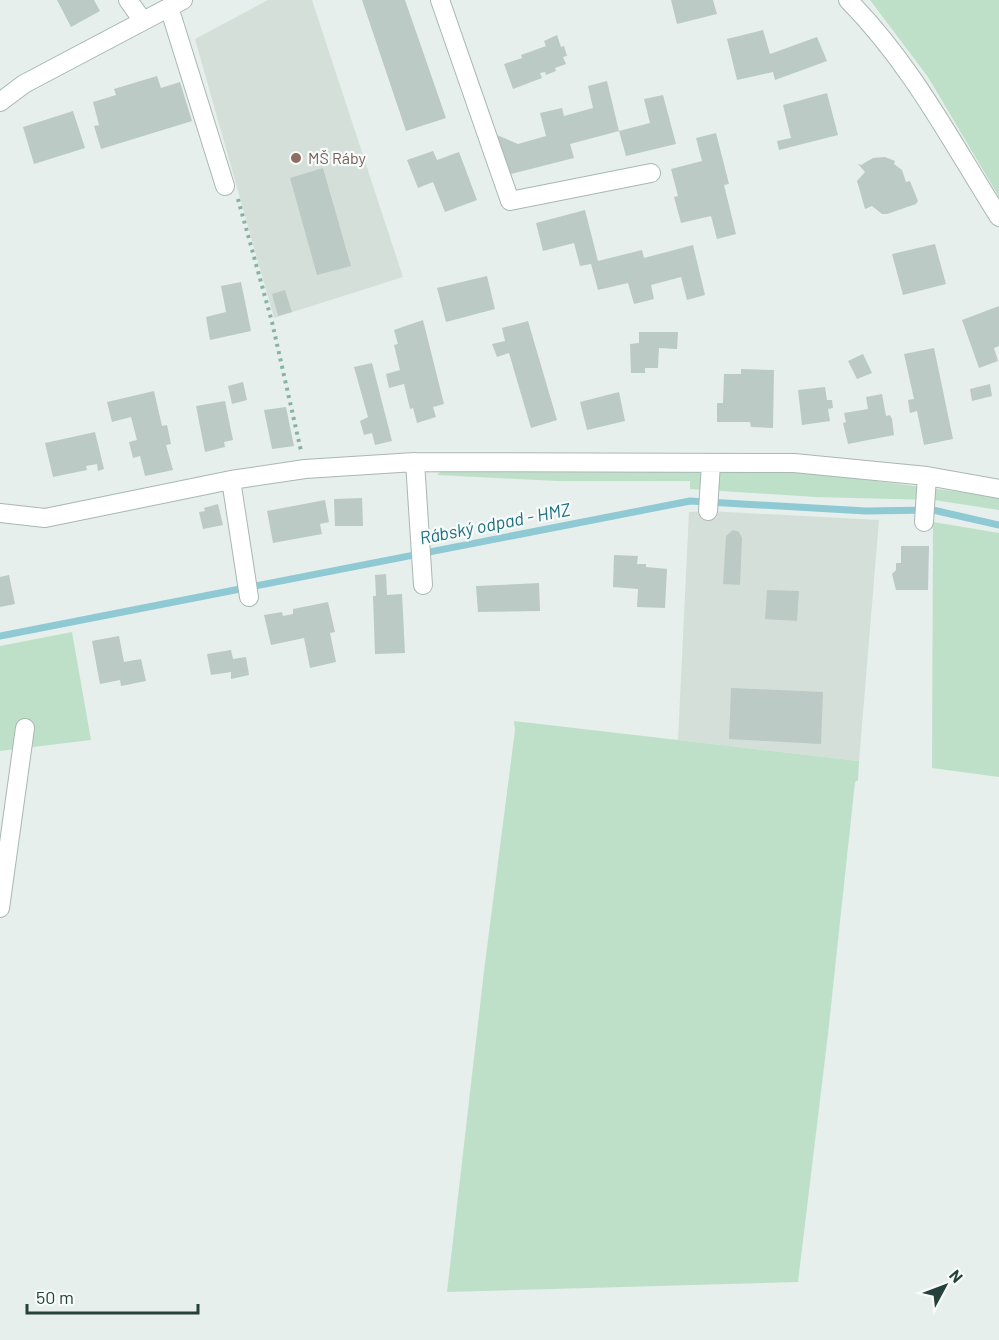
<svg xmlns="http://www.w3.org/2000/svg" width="999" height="1340" viewBox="0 0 999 1340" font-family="Barlow,sans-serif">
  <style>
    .built { fill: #d4dfda }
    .green { fill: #bfe0c8 }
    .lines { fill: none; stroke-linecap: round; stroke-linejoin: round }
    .stream { stroke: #8ec9d4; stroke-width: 7 }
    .building { fill: #bbcac4 }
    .minor-casing { stroke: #a8b8b2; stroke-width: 20 }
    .path { stroke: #86b3a5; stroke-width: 4; stroke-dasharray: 3 4.5; stroke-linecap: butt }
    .minor { stroke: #fff; stroke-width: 18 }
    .education-dot { fill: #8d6e63; stroke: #f7fbf9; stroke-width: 2 }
    .labels { text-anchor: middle; stroke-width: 4.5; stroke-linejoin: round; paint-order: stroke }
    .education-label { font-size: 16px; fill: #785e54; stroke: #f7fbf9; text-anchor: start }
    .water-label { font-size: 18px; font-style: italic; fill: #1c6f80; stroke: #f7fbf9 }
  </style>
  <rect width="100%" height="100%" fill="#e6efeb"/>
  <!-- built -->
  <path class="built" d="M 268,0 L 312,0 L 403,277 L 274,318 L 195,39 Z
    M 708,511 L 879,520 L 859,761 L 678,740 L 689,512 Z"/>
  <!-- green -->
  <path class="green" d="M 870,0 L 999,0 L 999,197 L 928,77 Z
    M 770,470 L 807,472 L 999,497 L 999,510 L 934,500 L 815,497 L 690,489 L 690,481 L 557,481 L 437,475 L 441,471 Z
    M 933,522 L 999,533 L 999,777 L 932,768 Z
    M 72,632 L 91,740 L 0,751 L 0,646 Z
    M 514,721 L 859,761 L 858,780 L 855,782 L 828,1034 L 798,1282 L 447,1292 L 484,971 L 515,730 Z"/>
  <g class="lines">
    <!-- stream -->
    <path class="stream" d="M 0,636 L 690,501 L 866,511 L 933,510 L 999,525"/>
  </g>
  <!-- building -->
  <path class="building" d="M 57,0 L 94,0 L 100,11 L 71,27 Z
    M 362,0 L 405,0 L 446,118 L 406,131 Z
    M 671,0 L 713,0 L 717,14 L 677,24 Z
    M 763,30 L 770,54 L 817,37 L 827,61 L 775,80 L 773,72 L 737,80 L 727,39 Z
    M 557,35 L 561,47 L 564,46 L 567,56 L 563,57 L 566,64 L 555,68 L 556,71 L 546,75 L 545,72 L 540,73 L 542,78 L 513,89 L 504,64 L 522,58 L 521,55 L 546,46 L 544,41 Z
    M 157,76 L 161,88 L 180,82 L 192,121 L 101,149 L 94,126 L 99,125 L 93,102 L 116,95 L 114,89 Z
    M 607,81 L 619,131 L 650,123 L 644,99 L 663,95 L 676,144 L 626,156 L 619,131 L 570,144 L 574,158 L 511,174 L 497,135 L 518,144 L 546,136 L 540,113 L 562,108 L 564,116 L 593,108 L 588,86 Z
    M 827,93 L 838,135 L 779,150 L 777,141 L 791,138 L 783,105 Z
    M 73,111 L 85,148 L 34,164 L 23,127 Z
    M 716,133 L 729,184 L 724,185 L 736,234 L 717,239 L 711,216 L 681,223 L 674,197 L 678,196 L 671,169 L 702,161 L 696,138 Z
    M 433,151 L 437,160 L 459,152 L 477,200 L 445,212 L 433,182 L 418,188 L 407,160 Z
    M 885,157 L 895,161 L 894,164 L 902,170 L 906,182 L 910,181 L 918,201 L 916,204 L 887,214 L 882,214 L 872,206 L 865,209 L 857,181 L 865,172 L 858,164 L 861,165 L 873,158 Z
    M 323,168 L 351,266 L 317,275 L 290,178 Z
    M 585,210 L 598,261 L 642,250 L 644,258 L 693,245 L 705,295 L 687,300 L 681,277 L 651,285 L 654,299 L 634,304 L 628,283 L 598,290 L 591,264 L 580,266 L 574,243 L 543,251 L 536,223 Z
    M 935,244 L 946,284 L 903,295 L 892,254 Z
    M 487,276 L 495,309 L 446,322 L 437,288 Z
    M 241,282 L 251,331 L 210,340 L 206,317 L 226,312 L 221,286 Z
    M 285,290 L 292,312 L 278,316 L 272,294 Z
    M 999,306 L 999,346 L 994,348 L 998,361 L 979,368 L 962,320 Z
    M 423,320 L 444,404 L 433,407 L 436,417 L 417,423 L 413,408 L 410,409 L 404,384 L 389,388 L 386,374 L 400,370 L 394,345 L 398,344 L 394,330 Z
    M 528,321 L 557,420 L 531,428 L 509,353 L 497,357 L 492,344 L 505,341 L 502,328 Z
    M 639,332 L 678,332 L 677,349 L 659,348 L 658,368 L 645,368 L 645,373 L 631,373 L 630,344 L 639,343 Z
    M 934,348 L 953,439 L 924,445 L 917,411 L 910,413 L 908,400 L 914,399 L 904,354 Z
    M 863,354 L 872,373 L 857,379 L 848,361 Z
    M 372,363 L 392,441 L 375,445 L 372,433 L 364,435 L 360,421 L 368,417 L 354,367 Z
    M 741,369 L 774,370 L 773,428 L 751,427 L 750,422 L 717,422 L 717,403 L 723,403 L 724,374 L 741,374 Z
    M 243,382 L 247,400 L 232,404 L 228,386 Z
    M 990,384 L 992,396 L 972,401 L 970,389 Z
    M 825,387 L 827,400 L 832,400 L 833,408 L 828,409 L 830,421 L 802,425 L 798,390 Z
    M 154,391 L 162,426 L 167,425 L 171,444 L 166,445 L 173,470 L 145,476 L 140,456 L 133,458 L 129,442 L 137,440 L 131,417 L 112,422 L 107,402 Z
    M 619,392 L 625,421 L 587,430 L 580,402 Z
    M 882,394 L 886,416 L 890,415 L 892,419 L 894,435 L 848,444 L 843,423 L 846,422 L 844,413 L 868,409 L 866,397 Z
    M 225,401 L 233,440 L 224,442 L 225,447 L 205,452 L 196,406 Z
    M 286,407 L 294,446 L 272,449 L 264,410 Z
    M 95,432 L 104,469 L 98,471 L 97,464 L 86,466 L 87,470 L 53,477 L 45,443 Z
    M 362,498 L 363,526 L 335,526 L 334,499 Z
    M 325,500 L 329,522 L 320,524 L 322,534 L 273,543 L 267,511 Z
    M 218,504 L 223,525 L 203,529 L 199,512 L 205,511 L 204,508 Z
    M 733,530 L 739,532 L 742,538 L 740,585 L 723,584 L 726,536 Z
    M 901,546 L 929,546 L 928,590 L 896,590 L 892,574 L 896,570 L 896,563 L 901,563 Z
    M 614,555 L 638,556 L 637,564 L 646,564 L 646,567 L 667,569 L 665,608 L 637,607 L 638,589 L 613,587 Z
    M 386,574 L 387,595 L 402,594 L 405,653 L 375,654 L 373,596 L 376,596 L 375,575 Z
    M 9,575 L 15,604 L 0,607 L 0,577 Z
    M 539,583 L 540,611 L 478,612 L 476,586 Z
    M 767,590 L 799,591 L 797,621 L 765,619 Z
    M 328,602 L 335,632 L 330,633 L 336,662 L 310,668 L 304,638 L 271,645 L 264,615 L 282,612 L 283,616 L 293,614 L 293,609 Z
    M 119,636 L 124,662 L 141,659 L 146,681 L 121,686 L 120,680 L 100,684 L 92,641 Z
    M 231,650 L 233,659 L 246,657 L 249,675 L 231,679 L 231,672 L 211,675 L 207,654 Z
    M 731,688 L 823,692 L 821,744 L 729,739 Z"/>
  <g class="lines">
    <!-- minor casing -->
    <g class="minor-casing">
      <path id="minor" d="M 128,0 L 143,21
        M 440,0 L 510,201 L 651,173
        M 848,0 C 912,65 951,141 999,217
        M 169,7 L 225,186
        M 0,102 L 24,84 L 183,0
        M 415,462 L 423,585
        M 231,480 L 249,597
        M 708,511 L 711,463
        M 0,513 L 45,518 L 231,480 L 305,469 L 415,462 L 794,463 L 927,476 L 999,489
        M 924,522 L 927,476
        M 0,908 L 25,728"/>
    </g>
    <!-- path -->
    <path class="path" d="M 238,199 L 272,322 L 301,451"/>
    <!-- minor -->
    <use href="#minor" class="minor"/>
  </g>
  <!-- markers -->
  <circle class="education-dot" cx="296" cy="158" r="6"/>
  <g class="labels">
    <!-- education labels -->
    <g class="education-label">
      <text x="308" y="164">MŠ Ráby</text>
    </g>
    <!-- water labels -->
    <g class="water-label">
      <text transform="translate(495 524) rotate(-11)" y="6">Rábský odpad - HMZ</text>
    </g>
  </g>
  <!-- north arrow -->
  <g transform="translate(945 1286) rotate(49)" stroke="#f7fbf9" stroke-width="4.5" paint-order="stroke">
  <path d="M0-4.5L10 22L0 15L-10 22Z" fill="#24423a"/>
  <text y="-9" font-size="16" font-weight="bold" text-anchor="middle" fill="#24423a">N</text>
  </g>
  <!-- scale -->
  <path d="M27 1304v9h171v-9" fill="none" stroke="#24423a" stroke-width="3"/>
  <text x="36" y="1304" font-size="18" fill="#24423a" stroke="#f7fbf9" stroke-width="4.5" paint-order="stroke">50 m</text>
</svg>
